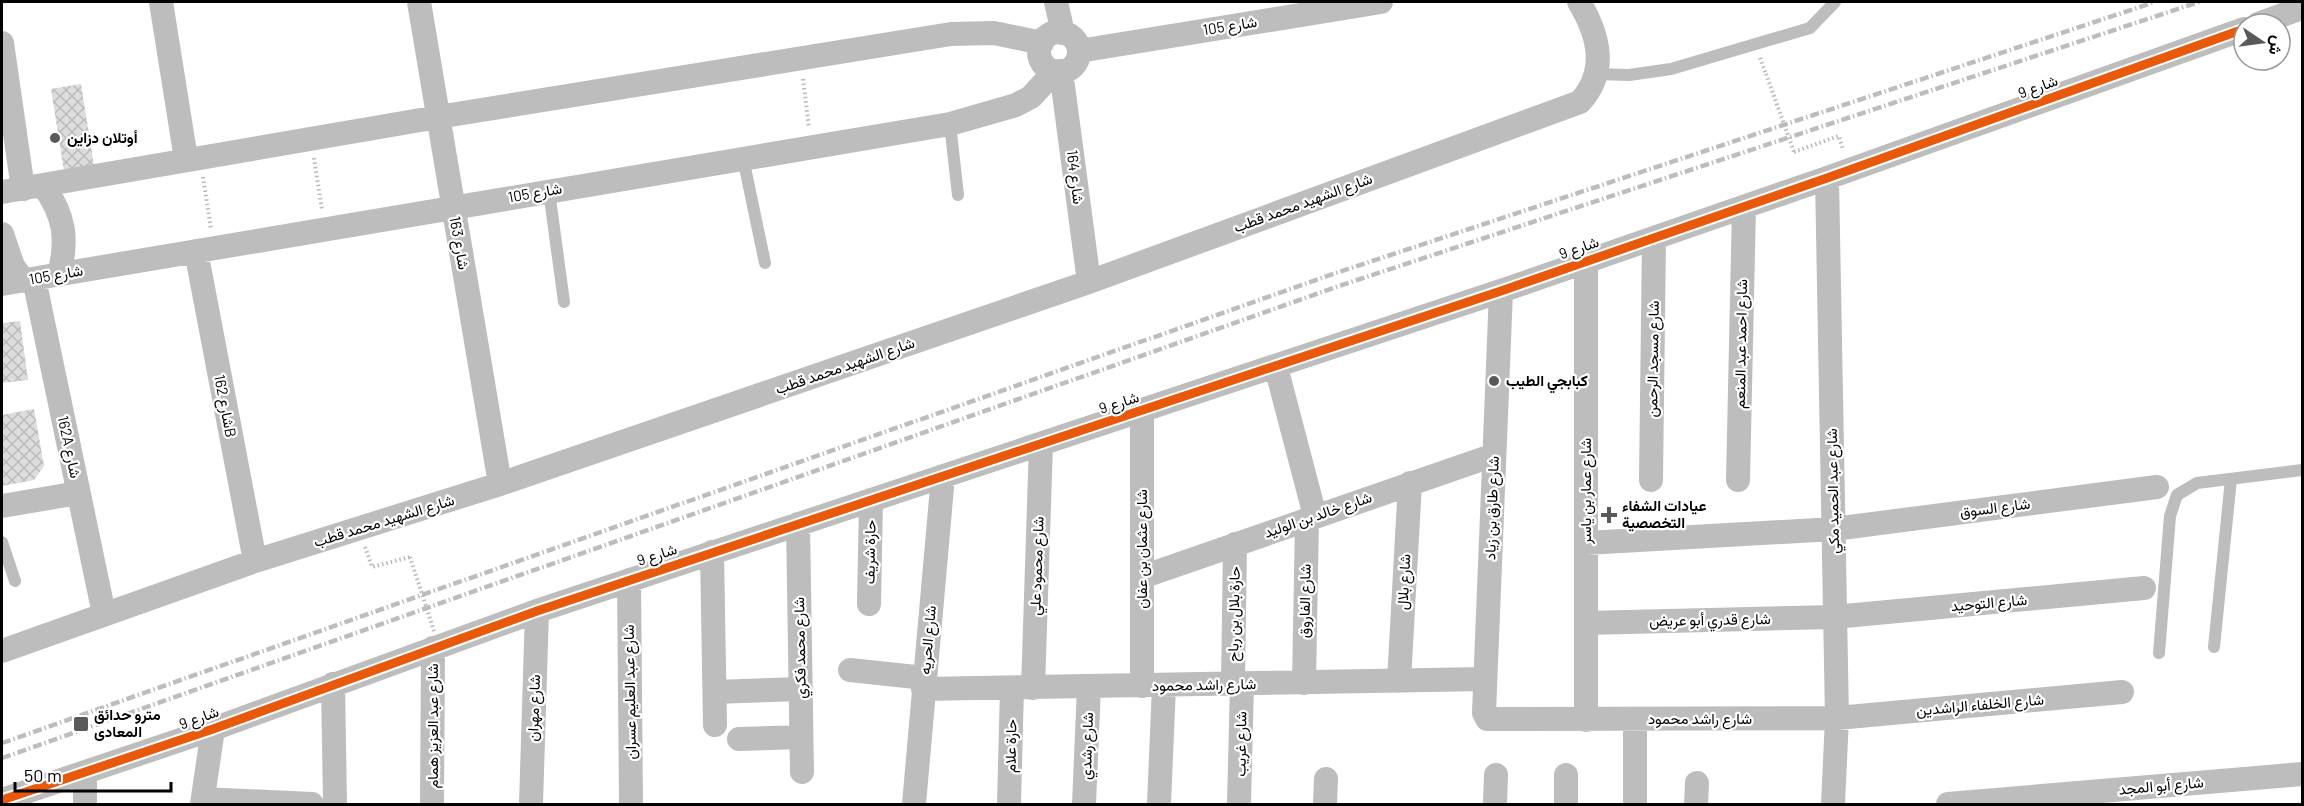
<svg xmlns="http://www.w3.org/2000/svg" width="2304" height="806" viewBox="0 0 2304 806" font-family="Barlow,Vazirmatn,sans-serif">
  <style>
    .building { fill: url(#building-cross-hatch) }
    .lines { fill: none; stroke-linecap: round; stroke-linejoin: round }
    .path { stroke: #b8b8b8; stroke-width: 4; stroke-dasharray: 1.5 3; stroke-linecap: butt }
    .service { stroke: #bdbdbd; stroke-width: 12 }
    .minor { stroke: #bdbdbd; stroke-width: 24 }
    .rail { stroke: #bdbdbd; stroke-width: 4.5; stroke-dasharray: 9 3 1.5 3; stroke-linecap: butt }
    .path-bridge { stroke: #b8b8b8; stroke-width: 4; stroke-dasharray: 1.5 3; stroke-linecap: butt }
    .cycleway-casing { stroke: #fff; stroke-width: 13 }
    .cycleway { stroke: #e8590c; stroke-width: 9 }
    .poi-dot { fill: #595959; stroke: #fff; stroke-width: 2 }
    .labels { text-anchor: middle; stroke-width: 4.5; stroke-linejoin: round; paint-order: stroke }
    .street-label { font-size: 15px; fill: #000; stroke: #fff }
    .poi-label { font-size: 15px; font-weight: bold; fill: #000; stroke: #fff; text-anchor: start }
  </style>
  <defs>
    <pattern id="building-cross-hatch" width="8" height="8" patternUnits="userSpaceOnUse" patternTransform="scale(1.5)"><rect width="8" height="8" fill="#dcdcdc"/><path d="M0 0l8 8M0 8l8-8" fill="none" stroke="#bbb"/></pattern>
  </defs>
  <rect width="100%" height="100%" fill="#fff"/>
  <!-- building -->
  <path class="building" d="M 81,84 L 94,166 L 64,171 L 51,89 Z
    M 20,321 L 28,380 L 2,383 L 2,323 Z
    M 34,409 L 44,466 L 34,480 L 2,486 L 2,415 Z"/>
  <g class="lines">
    <!-- path -->
    <path class="path" d="M 1760,58 L 1766,74
      M 803,79 L 809,128
      M 1794,152 L 1839,136 L 1843,150
      M 314,158 L 322,210
      M 203,177 L 211,229
      M 365,547 L 372,567 L 410,557"/>
    <!-- service -->
    <path class="service" d="M 1597,74 L 1629,75 L 1671,69 L 1810,28 L 1835,2
      M 950,124 L 958,195
      M 743,158 L 765,263
      M 549,191 L 564,302
      M 2,542 L 15,581
      M 2214,647 L 2231,479
      M 2159,653 L 2170,516 L 2177,495 L 2197,483 L 2302,470"/>
    <!-- minor -->
    <path class="minor" d="M 161,2 L 186,159
      M 419,2 L 500,484
      M 1056,2 L 1063,33
      M 2258,24 L 2302,8
      M1039 52a20 20 0 1 1 40 0a20 20 0 1 1-40 0Z
      M 2,43 L 23,189
      M 1079,51 L 1381,2
      M 1061,71 L 1089,282
      M 1827,178 L 1837,718 L 1833,804
      M 43,185 C 65,216 68,239 59,275
      M 2,192 L 438,117 L 951,34 L 994,33 L 1042,43
      M 2,234 L 13,266 L 24,281
      M 196,251 L 255,561
      M 34,279 L 104,614
      M 2,284 L 950,124 L 1016,105 L 1031,97 L 1055,71
      M 1501,291 L 1484,713 L 1487,719 L 1837,718 L 2122,692
      M 1276,367 L 1315,516
      M 1651,480 L 1654,238
      M 1738,480 L 1744,207
      M 2,506 L 78,493
      M 798,524 L 802,772
      M 1586,543 L 1834,529 L 2157,487
      M 712,552 L 715,725
      M 1142,577 L 1494,455
      M 629,580 L 631,804
      M 869,604 L 871,500
      M 1586,623 L 1834,617 L 2144,588
      M 2,651 L 255,561 L 500,484 L 1089,282 L 1580,102 C 1608,71 1599,35 1579,2
      M 850,670 L 925,678
      M 1399,681 L 1410,483
      M 1304,683 L 1307,519
      M 333,684 L 335,804
      M 1233,684 L 1235,544
      M 1142,686 L 1142,411
      M 1033,688 L 1041,444
      M 923,689 L 1485,679
      M 715,692 L 800,689
      M 1586,720 L 1586,261
      M 739,739 L 801,737
      M 1566,775 L 1566,804
      M 203,799 L 312,804
      M 2,800 L 213,729 L 537,611 L 1501,291 L 1827,178 L 2244,29
      M 85,804 L 85,774
      M 202,804 L 213,729
      M 432,804 L 433,648
      M 531,804 L 537,611
      M 914,804 L 943,476
      M 1009,804 L 1012,688
      M 1084,804 L 1089,687
      M 1159,804 L 1164,686
      M 1239,804 L 1242,684
      M 1325,804 L 1326,779
      M 1495,804 L 1496,775
      M 1635,804 L 1635,719
      M 1696,804 L 1697,783
      M 1948,804 L 2302,774"/>
    <!-- rail -->
    <path class="rail" d="M 2,743 L 1336,273 L 2155,2
      M 2,758 L 1339,286 L 2199,2"/>
    <!-- path-bridge -->
    <path class="path-bridge" d="M 1766,74 L 1794,152
      M 410,557 L 435,634"/>
    <!-- cycleway casing -->
    <g class="cycleway-casing">
      <path id="cycleway" d="M 2,800 L 213,729 L 537,611 L 1501,291 L 1827,178 L 2244,29"/>
    </g>
    <!-- cycleway -->
    <use href="#cycleway" class="cycleway"/>
  </g>
  <!-- markers -->
  <g class="poi-dot">
    <circle cx="55" cy="138" r="6"/>
    <circle cx="1494" cy="381" r="6"/>
    <path d="M1606 506h6v6h6v6h-6v6h-6v-6h-6v-6h6z"/>
    <rect x="73" y="716" width="16" height="16" rx="3"/>
  </g>
  <g class="labels">
    <!-- street labels -->
    <g class="street-label">
      <text transform="translate(1230 26) rotate(-9)" y="5">شارع 105</text>
      <text transform="translate(2038 87) rotate(-20)" y="5">شارع 9</text>
      <text transform="translate(1075 177) rotate(83)" y="5">شارع 164</text>
      <text transform="translate(535 193) rotate(-10)" y="5">شارع 105</text>
      <text transform="translate(1303 203) rotate(-20)" y="5">شارع الشهيد محمد قطب</text>
      <text transform="translate(459 243) rotate(80)" y="5">شارع 163</text>
      <text transform="translate(1579 248) rotate(-19)" y="5">شارع 9</text>
      <text transform="translate(56 275) rotate(-10)" y="5">شارع 105</text>
      <text transform="translate(1741 344) rotate(-89)" y="5">شارع احمد عبد المنعم</text>
      <text transform="translate(1653 359) rotate(-89)" y="5">شارع مسجد الرحمن</text>
      <text transform="translate(845 366) rotate(-19)" y="5">شارع الشهيد محمد قطب</text>
      <text transform="translate(1119 403) rotate(-18)" y="5">شارع 9</text>
      <text transform="translate(225 406) rotate(79)" y="5">شارع 162B</text>
      <text transform="translate(69 447) rotate(78)" y="5">162A شارع</text>
      <text transform="translate(1586 491) rotate(-90)" y="5">شارع عمار بن ياسر</text>
      <text transform="translate(1833 491) rotate(-91)" y="5">شارع عبد الحميد مكي</text>
      <text transform="translate(1492 508) rotate(-88)" y="5">شارع طارق بن زياد</text>
      <text transform="translate(1995 508) rotate(-7)" y="5">شارع السوق</text>
      <text transform="translate(1318 515) rotate(-19)" y="5">شارع خالد بن الوليد</text>
      <text transform="translate(384 521) rotate(-17)" y="5">شارع الشهيد محمد قطب</text>
      <text transform="translate(1142 549) rotate(-90)" y="5">شارع عثمان بن عفان</text>
      <text transform="translate(870 552) rotate(-89)" y="5">حارة شريف</text>
      <text transform="translate(657 555) rotate(-18)" y="5">شارع 9</text>
      <text transform="translate(1037 566) rotate(-88)" y="5">شارع محمود علي</text>
      <text transform="translate(1404 582) rotate(-87)" y="5">شارع بلال</text>
      <text transform="translate(1305 601) rotate(-89)" y="5">شارع الفاروق</text>
      <text transform="translate(1989 603) rotate(-5)" y="5">شارع التوحيد</text>
      <text transform="translate(1234 614) rotate(-89)" y="5">حارة بلال بن رباح</text>
      <text transform="translate(1710 620) rotate(-1)" y="5">شارع قدري أبو عريض</text>
      <text transform="translate(928 640) rotate(-85)" y="5">شارع الحريه</text>
      <text transform="translate(800 648) rotate(-91)" y="5">شارع محمد فكري</text>
      <text transform="translate(1204 685) rotate(-1)" y="5">شارع راشد محمود</text>
      <text transform="translate(630 692) rotate(-91)" y="5">شارع عبد العليم عسران</text>
      <text transform="translate(1980 705) rotate(-5)" y="5">شارع الخلفاء الراشدين</text>
      <text transform="translate(534 708) rotate(-88)" y="5">شارع مهران</text>
      <text transform="translate(199 718) rotate(-20)" y="5">شارع 9</text>
      <text x="1700" y="724">شارع راشد محمود</text>
      <text transform="translate(433 726) rotate(-90)" y="5">شارع عبد العزيز همام</text>
      <text transform="translate(1241 744) rotate(-89)" y="5">شارع غريب</text>
      <text transform="translate(1011 746) rotate(-89)" y="5">حارة علام</text>
      <text transform="translate(1087 746) rotate(-88)" y="5">شارع رشدي</text>
      <text transform="translate(2161 786) rotate(-5)" y="5">شارع أبو المجد</text>
    </g>
    <!-- poi labels -->
    <g class="poi-label">
      <text x="67" y="143">أوتلان دزاين</text>
      <text x="1506" y="386">كبابجي الطيب</text>
      <text x="1622" y="511">عيادات الشفاء<tspan x="1622" dy="17">التخصصية</tspan></text>
      <text x="94" y="720">مترو حدائق<tspan x="94" dy="17">المعادى</tspan></text>
    </g>
  </g>
  <!-- border -->
  <rect width="2304" height="806" fill="none" stroke="#000000" stroke-width="6"/>
  <!-- north arrow -->
  <g transform="translate(2262 42) rotate(103)"><circle r="28" fill="#ffffff" stroke="#999999" stroke-width="1.5"/>
  <path d="M0-4.5L10 22L0 15L-10 22Z" fill="#595959"/>
  <text y="-9" font-size="16" font-weight="bold" text-anchor="middle" fill="#000000">ش</text>
  </g>
  <!-- scale -->
  <path d="M15 782v9h156v-9" fill="none" stroke="#000000" stroke-width="3"/>
  <text x="24" y="782" font-size="18" fill="#000000" stroke="#ffffff" stroke-width="4.5" paint-order="stroke">50 m</text>
</svg>
